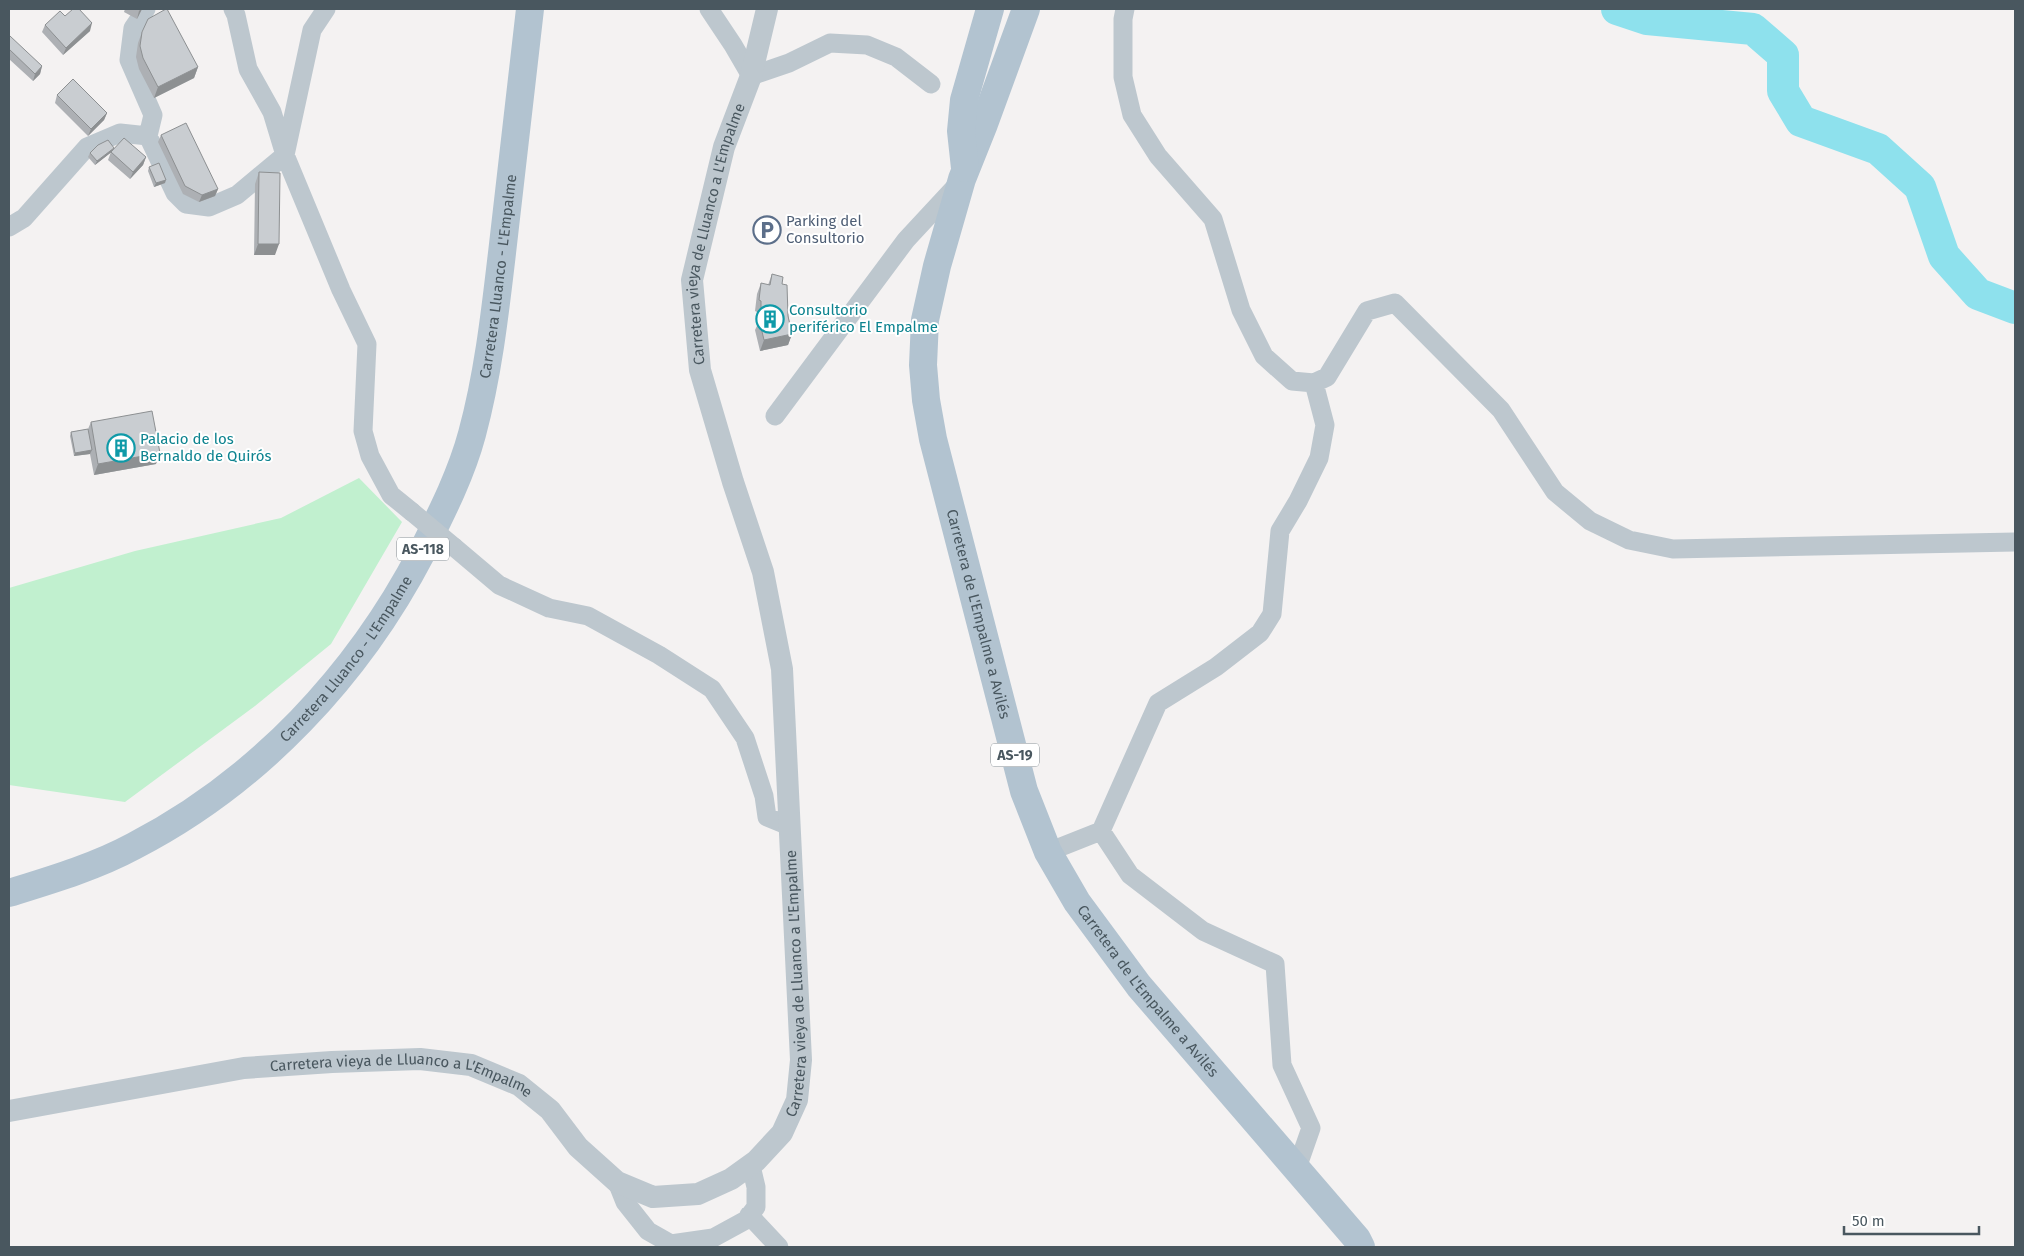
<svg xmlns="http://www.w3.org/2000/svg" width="2024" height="1256" viewBox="0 0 2024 1256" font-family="'Fira Sans',sans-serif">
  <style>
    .green { fill: #c1f0cf }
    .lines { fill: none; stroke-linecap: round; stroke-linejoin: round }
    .river { stroke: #8ee1ed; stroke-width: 32 }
    .minor { stroke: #bdc7ce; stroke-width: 19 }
    .tertiary { stroke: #bdc7ce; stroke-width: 22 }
    .primary { stroke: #b2c3d0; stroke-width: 28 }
    .minor-bridge { stroke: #bdc7ce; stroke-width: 19 }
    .wall { fill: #adb0b4 }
    .shaded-wall { fill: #8d9092 }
    .building { fill: #c9cdd1; stroke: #8d9092 }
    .labels { text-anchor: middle; stroke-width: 4; stroke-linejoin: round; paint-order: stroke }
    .shield { fill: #fff; stroke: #80898f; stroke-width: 1 }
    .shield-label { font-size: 14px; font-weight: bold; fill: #49575f }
    .service-label { font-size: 15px; fill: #4e5e75; stroke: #fff; text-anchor: start }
    .street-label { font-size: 15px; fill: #49575f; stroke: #fff }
    .culture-label { font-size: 15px; fill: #0d838f; stroke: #fff; text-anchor: start }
  </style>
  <rect width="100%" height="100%" fill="#f4f2f2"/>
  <!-- green -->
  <path class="green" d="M 359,478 L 402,522 L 331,644 L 255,706 L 125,802 L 9,785 L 9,588 L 135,551 L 281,518 Z"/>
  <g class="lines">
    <!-- river -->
    <path class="river" d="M 1617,9 L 1647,19 L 1753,29 L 1783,55 L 1783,91 L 1801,121 L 1878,149 L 1920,187 L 1944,256 L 1978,294 L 2015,308"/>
    <!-- minor -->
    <path class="minor" d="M 146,9 L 133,28 L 129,60 L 153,115 L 148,136 L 175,193 L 186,204 L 209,207 L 237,195 L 285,155 L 272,112 L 248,69 L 236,15 L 233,9
      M 326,9 L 312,30 L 285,155 L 341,290 L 367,344 L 363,431 L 370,456 L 391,495 L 412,512
      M 709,9 L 733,45 L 751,76 L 789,63 L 830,43 L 867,45 L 896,57 L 931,84
      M 1125,9 L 1123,19 L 1123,77 L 1132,115 L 1158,156 L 1213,219 L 1241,310 L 1264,356 L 1292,381 L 1314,383 L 1327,377 L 1367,311 L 1395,303 L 1501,410 L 1555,492 L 1590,521 L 1629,540 L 1673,549 L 2015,542
      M 9,227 L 24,218 L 87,147 L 120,133 L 148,136
      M 775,416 L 906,240 L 958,184
      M 454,547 L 499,585 L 549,608 L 588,616 L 659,655 L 712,689 L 745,738 L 764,796 L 767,817 L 789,826
      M 1101,831 L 1130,875 L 1203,931 L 1275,964 L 1282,1065 L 1311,1128 L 1297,1168
      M 1048,852 L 1101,831 L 1158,703 L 1216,667 L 1260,633 L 1272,614 L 1280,531 L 1298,501 L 1319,458 L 1325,425 L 1314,383
      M 617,1182 L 625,1202 L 648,1231 L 671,1244 L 713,1238 L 746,1220 L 756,1207 L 756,1187 L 751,1166
      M 749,1215 L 779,1247"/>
    <!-- tertiary -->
    <path class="tertiary" id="s1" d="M 9,1111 L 244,1068 L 332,1062 L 420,1059 L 471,1065 L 519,1085 L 550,1110 L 578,1147 L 617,1182 L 653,1197 L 698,1194 L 731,1179 L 756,1161 L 782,1133 L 797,1100 L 801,1060 L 782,669 L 763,572 L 733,482 L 700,370 L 692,280 L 724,147 L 751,76 L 767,9"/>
    <!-- primary -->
    <g class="primary">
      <path id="s2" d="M 1026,9 L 984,124 L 962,179 L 937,266 L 925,320 L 923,365 L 926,400 L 933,439 L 1024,791 L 1048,852 L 1077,902 L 1139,986 L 1357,1239 L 1361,1247"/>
      <path d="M 965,168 L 961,131 L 964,100 L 990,9"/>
      <path id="s3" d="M 9,893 C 51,880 95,867 134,846 C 258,782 358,675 422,552 C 441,514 461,475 472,434 C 488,375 495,313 502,253 C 512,171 521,90 530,9"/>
    </g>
    <!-- minor-bridge -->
    <path class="minor-bridge" d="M 412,512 L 454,547"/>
  </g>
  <!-- wall -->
  <path class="wall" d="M 125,9 L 142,9 L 137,19 L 124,12 Z
    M 45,25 L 90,31 L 63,55 L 42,32 Z
    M 142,32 L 198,67 L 194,78 L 154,98 L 139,69 L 136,57 L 138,43 Z
    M 9,38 L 42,66 L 40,74 L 33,81 L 9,59 Z
    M 57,95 L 107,113 L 104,120 L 88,136 L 55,103 Z
    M 161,135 L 218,189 L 215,196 L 199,202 L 183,194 L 158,142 Z
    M 113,150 L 146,157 L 143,165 L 130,179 L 108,160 L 111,152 L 95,165 L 88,157 L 90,153 Z
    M 149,167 L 165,183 L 154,187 L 148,171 Z
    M 259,172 L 275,255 L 254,255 L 255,184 Z
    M 772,274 L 782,284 L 792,334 L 788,345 L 760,351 L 755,330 L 757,326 L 757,312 L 755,311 L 757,294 L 761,283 L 768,285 Z
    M 91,422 L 156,464 L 94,475 L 90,454 L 74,456 L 70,436 L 71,432 L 88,429 Z"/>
  <!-- shaded-wall -->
  <path class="shaded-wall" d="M 141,9 L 142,9 L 137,19 L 139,11 Z
    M 92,23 L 90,31 L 63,55 L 66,48 Z
    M 42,66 L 40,74 L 33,81 L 35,74 Z
    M 198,67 L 194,78 L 154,98 L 158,87 Z
    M 107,113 L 104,120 L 88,136 L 91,129 Z
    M 114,148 L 113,151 L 95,165 L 97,161 Z
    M 146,157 L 143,165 L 130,179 L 133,172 Z
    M 166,180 L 165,183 L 154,187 L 156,183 Z
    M 218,189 L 215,196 L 199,202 L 202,195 Z
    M 258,244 L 279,244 L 275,255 L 254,255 Z
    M 792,334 L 788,345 L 760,351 L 764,340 Z
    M 92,450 L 90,454 L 74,456 L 75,453 Z
    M 160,453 L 156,464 L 94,475 L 98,464 Z"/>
  <!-- building -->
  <path class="building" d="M 73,9 L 79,9 L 92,23 L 66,48 L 45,25 L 60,11 L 65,16 Z
    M 166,9 L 167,9 L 198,67 L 158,87 L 143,58 L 140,46 L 142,32 L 148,19 Z
    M 10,36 L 42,66 L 35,74 L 9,49 L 9,38 Z
    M 73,79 L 107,113 L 91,129 L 57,95 Z
    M 186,123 L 218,189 L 202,195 L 185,186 L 161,135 Z
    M 124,138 L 146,157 L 133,172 L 111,152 Z
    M 108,140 L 114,148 L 97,161 L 90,153 L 98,145 Z
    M 159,163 L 166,180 L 156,183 L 149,167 Z
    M 259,172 L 280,173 L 279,244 L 258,244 Z
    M 772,274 L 783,277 L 782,284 L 787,285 L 788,316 L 792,334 L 764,340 L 759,319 L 761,319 L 761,301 L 759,300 L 761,283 L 770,285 Z
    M 152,411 L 160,453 L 98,464 L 91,422 Z
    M 88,429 L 92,450 L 75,453 L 71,432 Z"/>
  <!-- icons -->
  <defs>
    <g id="parking-ring" transform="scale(1.4375)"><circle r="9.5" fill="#fff" stroke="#5c6f8a" stroke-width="1.5"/><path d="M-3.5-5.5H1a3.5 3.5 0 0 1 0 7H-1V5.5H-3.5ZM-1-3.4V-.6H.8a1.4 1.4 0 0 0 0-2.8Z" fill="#5c6f8a"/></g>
    <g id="building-ring" transform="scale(1.4375)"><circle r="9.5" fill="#fff" stroke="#0f9aa8" stroke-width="1.5"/><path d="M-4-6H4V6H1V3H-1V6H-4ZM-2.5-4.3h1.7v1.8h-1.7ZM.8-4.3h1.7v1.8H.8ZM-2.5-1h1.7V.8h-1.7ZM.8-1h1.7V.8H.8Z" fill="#0f9aa8"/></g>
  </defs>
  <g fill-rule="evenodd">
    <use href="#parking-ring" x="767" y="230"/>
    <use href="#building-ring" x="770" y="319"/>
    <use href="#building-ring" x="121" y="448"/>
  </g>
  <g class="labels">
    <!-- shield labels -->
    <g class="shield">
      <rect x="397" y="537.5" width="52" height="23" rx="4"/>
      <rect x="991" y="743.5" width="48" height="23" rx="4"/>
    </g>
    <g class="shield-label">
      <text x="423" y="554">AS-118</text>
      <text x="1015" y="760">AS-19</text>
    </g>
    <!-- service labels -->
    <g class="service-label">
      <text x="786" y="226">Parking del<tspan x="786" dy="17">Consultorio</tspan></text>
    </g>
    <!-- street labels -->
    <g class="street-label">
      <text dy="5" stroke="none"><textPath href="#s1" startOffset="1764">Carretera vieya de Lluanco a L'Empalme</textPath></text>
      <text dy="5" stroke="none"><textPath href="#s3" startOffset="840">Carretera Lluanco - L'Empalme</textPath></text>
      <text dy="5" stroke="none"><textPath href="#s2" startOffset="628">Carretera de L'Empalme a Avilés</textPath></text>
      <text dy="5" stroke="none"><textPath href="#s3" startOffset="420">Carretera Lluanco - L'Empalme</textPath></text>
      <text dy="5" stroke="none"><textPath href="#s1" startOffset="999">Carretera vieya de Lluanco a L'Empalme</textPath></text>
      <text dy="5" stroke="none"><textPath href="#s2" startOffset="1048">Carretera de L'Empalme a Avilés</textPath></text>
      <text dy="5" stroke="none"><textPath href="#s1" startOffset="399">Carretera vieya de Lluanco a L'Empalme</textPath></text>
    </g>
    <!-- culture labels -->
    <g class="culture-label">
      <text x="789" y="315">Consultorio<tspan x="789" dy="17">periférico El Empalme</tspan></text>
      <text x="140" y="444">Palacio de los<tspan x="140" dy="17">Bernaldo de Quirós</tspan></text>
    </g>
  </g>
  <!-- border -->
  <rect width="2024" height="1256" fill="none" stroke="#49575f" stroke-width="20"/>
  <!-- scale -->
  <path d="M1844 1226v8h135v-8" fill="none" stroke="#49575f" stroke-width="2.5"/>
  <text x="1852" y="1226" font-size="15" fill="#49575f" stroke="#ffffff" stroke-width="4" paint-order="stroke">50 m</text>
</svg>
